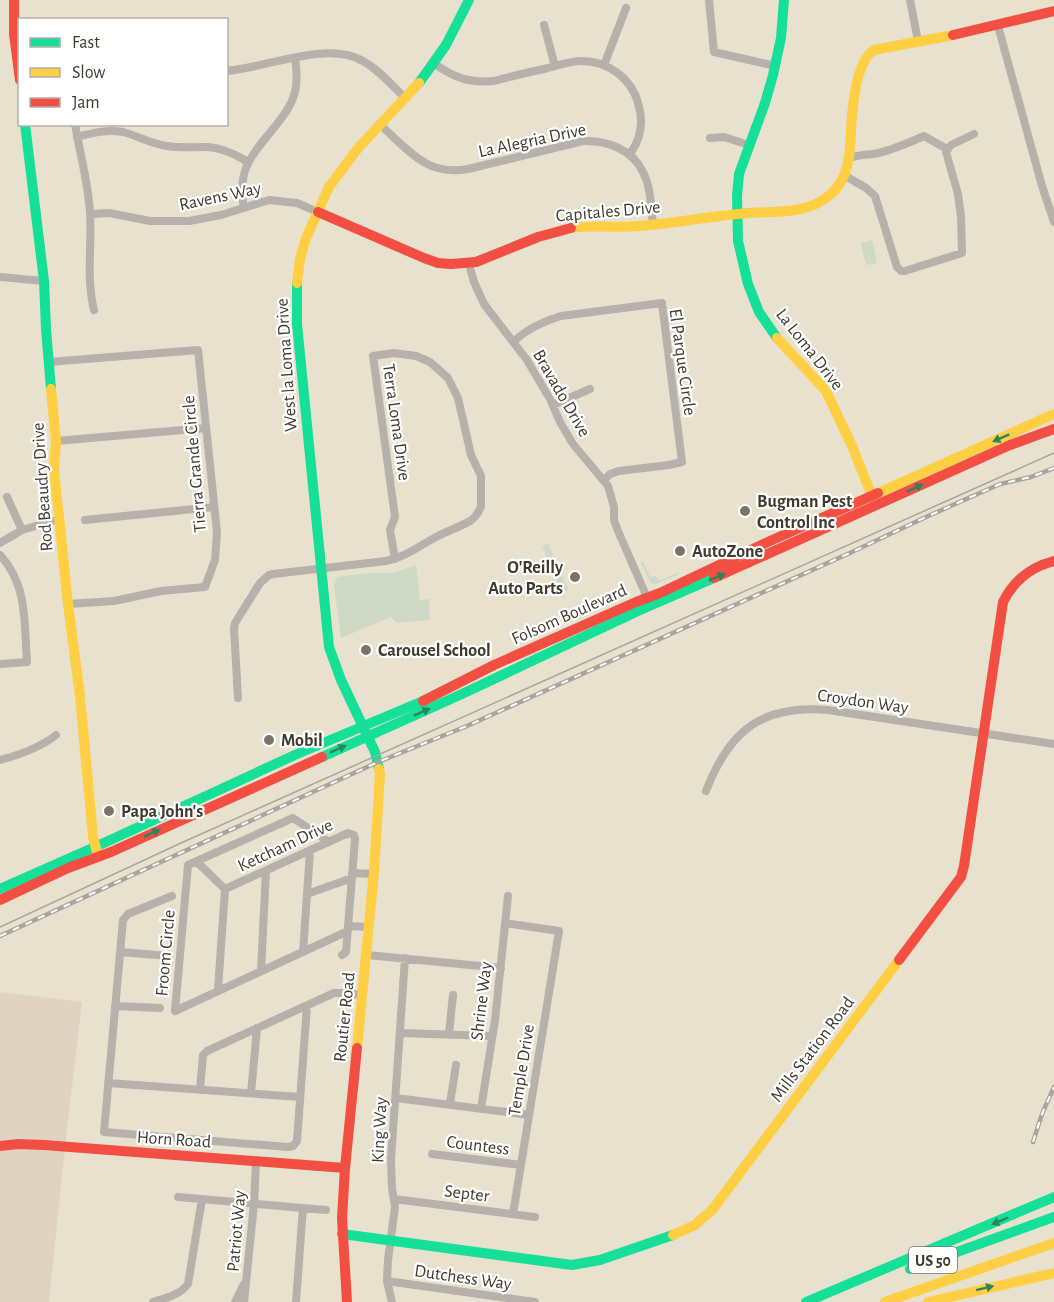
<svg xmlns="http://www.w3.org/2000/svg" width="1054" height="1302" viewBox="0 0 1054 1302" font-family="'Alegreya Sans',sans-serif">
  <style>
    .commercial { fill: #e1d3c2 }
    .green { fill: #cedac6 }
    .lines { fill: none; stroke-linecap: round; stroke-linejoin: round }
    .street { stroke: #b6b1aa; stroke-width: 8 }
    .fast { stroke: #16e098; stroke-width: 10 }
    .slow { stroke: #ffcf43; stroke-width: 10 }
    .jam { stroke: #f24e42; stroke-width: 10 }
    .tram { stroke: #a9a59c; stroke-width: 1.5 }
    .rail-casing { stroke: #a9a59c; stroke-width: 4.5 }
    .rail { stroke: #fff; stroke-width: 2; stroke-dasharray: 7; stroke-linecap: butt }
    .oneway { fill: #2c855d }
    .poi-dot { fill: #7a7465; stroke: #fff; stroke-width: 2 }
    .labels { text-anchor: middle; stroke-width: 4.5; stroke-linejoin: round; paint-order: stroke }
    .shield { fill: #fff; stroke: #78756b; stroke-width: 1.5 }
    .shield-label { font-size: 16px; font-weight: bold; fill: #3e3a2c }
    .street-label { font-size: 18px; fill: #3e3a2c; stroke: #fff }
    .poi-label { font-size: 18px; font-weight: bold; fill: #3e3a2c; stroke: #fff; text-anchor: start }
  </style>
  <rect width="100%" height="100%" fill="#e8e1ce"/>
  <!-- commercial -->
  <path class="commercial" d="M 0,992 L 82,1002 L 66,1137 L 49,1302 L 0,1302 Z"/>
  <!-- green -->
  <path class="green" d="M 872,240 L 877,263 L 866,265 L 861,243 Z
    M 548,543 L 568,589 L 563,592 C 569,605 570,619 587,612 L 588,615 L 575,621 L 542,546 Z
    M 640,561 L 643,561 L 650,577 L 656,576 L 659,581 L 677,573 L 679,574 L 654,585 L 650,582 Z
    M 416,565 L 420,600 L 429,599 L 430,620 L 397,623 L 391,617 L 341,638 L 334,586 L 337,577 L 369,573 L 393,573 Z"/>
  <g class="lines">
    <!-- street -->
    <path class="street" d="M 709,0 L 714,52 L 776,66
      M 910,0 L 918,41
      M 544,25 L 555,66
      M 998,26 L 1042,186 L 1054,222
      M 433,63 C 455,78 468,83 494,81 C 512,76 530,72 548,68 C 558,65 569,62 579,61 C 606,60 631,77 638,103 C 644,121 641,140 629,155
      M 604,65 L 626,8
      M 226,71 C 266,68 327,40 363,61 C 379,70 392,85 405,98
      M 75,124 C 80,154 88,182 90,212 C 92,245 86,279 94,310
      M 379,124 C 408,149 426,177 468,169 L 583,141 C 606,140 632,149 643,172 C 651,188 651,207 653,224
      M 77,137 C 92,133 107,129 123,132 C 138,136 152,144 167,146 C 180,148 192,147 205,147 C 220,147 235,154 248,162
      M 710,138 L 724,137 L 749,145
      M 850,158 C 858,155 865,155 873,154 C 891,151 908,143 924,136 L 947,149
      M 844,175 L 866,188 L 875,196 L 897,267 L 901,271 L 905,271 L 962,253 L 961,217 L 958,194 L 946,152 L 951,145 L 974,134
      M 244,208 C 236,167 254,153 277,124 C 284,115 291,106 294,95 C 298,83 297,71 295,58
      M 91,214 L 109,213 L 150,221 L 189,221 L 221,215 L 269,200 L 297,203 L 318,212
      M 469,264 L 474,282 L 484,304 L 527,360 L 550,399 L 560,422 L 573,444 L 608,486 L 614,507 L 614,520 L 618,531 L 649,602
      M 0,277 L 44,281
      M 514,341 C 526,330 544,321 561,316 L 662,303 L 682,462 L 669,465 L 619,471 L 610,474 L 604,480
      M 49,362 L 198,350 L 217,532 L 215,560 L 205,587 L 161,591 L 114,601 L 68,604
      M 553,405 L 590,389
      M 56,441 L 206,428
      M 7,497 L 22,530
      M 85,520 L 214,507
      M 0,543 L 22,530 L 60,519
      M 0,555 C 28,585 24,623 27,662 L 0,664
      M 238,698 L 234,629 L 235,623 L 260,583 L 269,575 L 273,574 L 386,561 C 408,556 417,547 436,537 C 447,531 460,527 470,521 C 476,517 479,512 481,506 L 481,476 L 471,455 L 458,398 L 448,378 L 430,362 L 416,356 L 394,353 L 373,356 L 395,517 L 390,530 L 395,559
      M 0,760 C 19,755 41,747 56,735
      M 706,791 C 729,731 762,704 828,710 L 1054,744
      M 197,862 L 225,889 L 348,833 L 354,835 L 355,839 L 346,952 L 342,955
      M 352,873 L 374,874
      M 307,894 L 352,878
      M 172,896 L 128,914 L 123,920 L 104,1132 L 288,1147 L 293,1146 L 297,1141 L 307,1006
      M 505,923 L 559,931 L 513,1214
      M 348,926 L 369,927
      M 120,952 L 169,956
      M 303,952 L 310,851
      M 367,955 L 501,968
      M 261,971 L 266,871
      M 218,990 L 225,889
      M 115,1006 L 160,1008
      M 175,1011 L 188,865 L 293,818 L 329,842
      M 175,1011 L 348,931
      M 400,1033 L 492,1036
      M 449,1034 L 453,995
      M 108,1083 L 300,1097
      M 200,1090 L 203,1055 L 207,1051 L 334,993 L 344,993 L 363,995
      M 251,1093 L 257,1028
      M 396,1098 L 529,1115
      M 450,1104 L 456,1065
      M 481,1109 L 495,1020 L 508,896
      M 432,1154 L 521,1165
      M 178,1197 L 326,1210
      M 394,1199 L 535,1217
      M 387,1281 L 535,1302
      M 153,1302 C 166,1298 180,1295 188,1284 L 202,1199
      M 235,1302 L 244,1284
      M 244,1302 L 254,1204 L 256,1162
      M 296,1302 L 303,1208
      M 392,1302 L 387,1281 L 388,1260 L 395,1207 L 392,1188 L 391,1159 L 405,958"/>
    <!-- fast -->
    <path class="fast" d="M 419,83 L 446,45 L 469,0
      M 25,124 L 44,281 L 46,329 L 51,389
      M 297,283 L 297,324 L 329,647 L 341,680 L 375,752 L 379,769
      M 777,338 L 759,312 L 748,284 L 738,241 L 737,196 L 739,174 L 765,103 L 773,75 L 781,38 L 784,0
      M 322,757 L 462,694 L 638,611 L 714,578
      M 0,889 L 106,842 L 297,754 L 423,701
      M 342,1234 L 572,1265 L 600,1260 L 673,1235
      M 910,1269 L 1054,1217
      M 806,1302 L 1054,1197"/>
    <!-- slow -->
    <path class="slow" d="M 571,228 C 594,225 617,228 640,226 C 676,223 712,216 748,213 C 778,211 807,215 831,194 C 849,178 850,154 851,131 C 852,110 855,62 874,50 L 953,35
      M 297,283 L 300,259 L 306,238 L 329,187 L 359,147 L 419,83
      M 777,338 L 826,391 L 852,446 L 874,501
      M 51,389 L 56,441 L 54,469 L 68,604 L 80,696 L 93,837 L 97,852
      M 878,493 L 1054,414
      M 357,1048 L 374,872 L 380,774 L 379,769
      M 673,1235 L 695,1225 L 713,1209 L 899,960
      M 885,1302 L 1054,1243
      M 928,1302 L 1054,1273"/>
    <!-- jam -->
    <path class="jam" d="M 14,0 L 14,34 L 20,80
      M 953,35 L 1054,11
      M 318,212 L 424,258 L 438,263 L 451,264 L 476,262 L 538,237 L 571,228
      M 714,578 L 1010,445 L 1054,429
      M 423,701 L 494,665 L 636,602 L 660,593 L 770,541 L 878,493
      M 0,900 L 68,868 L 111,852 L 322,757
      M 899,960 L 961,877 L 964,866 L 1003,602 C 1014,580 1030,567 1054,561
      M 0,1146 L 18,1144 L 44,1145 L 345,1168
      M 347,1302 L 342,1218 L 345,1168 L 357,1048"/>
    <!-- tram -->
    <path class="tram" d="M 0,927 L 181,843 L 1054,453"/>
    <!-- rail casing -->
    <g class="rail-casing">
      <path id="rail" d="M 0,936 L 378,762 L 467,726 L 852,552 L 926,517 L 1000,484 L 1031,477 L 1054,468
        M 1033,1142 L 1042,1114 L 1054,1087"/>
    </g>
    <!-- rail -->
    <use href="#rail" class="rail"/>
  </g>
  <!-- one-way arrows -->
  <defs><path id="oneway-solid" d="M-6-.8H1V-3.2L6.5 0L1 3.2V.8H-6Z" transform="scale(1.5)"/></defs>
  <g class="oneway">
    <use href="#oneway-solid" transform="translate(1001 438) rotate(156)"/>
    <use href="#oneway-solid" transform="translate(915 488) rotate(-24)"/>
    <use href="#oneway-solid" transform="translate(717 577) rotate(-24)"/>
    <use href="#oneway-solid" transform="translate(422 712) rotate(-24)"/>
    <use href="#oneway-solid" transform="translate(338 749) rotate(-24)"/>
    <use href="#oneway-solid" transform="translate(152 833) rotate(-25)"/>
    <use href="#oneway-solid" transform="translate(1000 1221) rotate(157)"/>
    <use href="#oneway-solid" transform="translate(985 1288) rotate(-14)"/>
  </g>
  <!-- markers -->
  <g class="poi-dot">
    <circle cx="745" cy="511" r="6"/>
    <circle cx="680" cy="551" r="6"/>
    <circle cx="575" cy="577" r="6"/>
    <circle cx="366" cy="650" r="6"/>
    <circle cx="269" cy="740" r="6"/>
    <circle cx="109" cy="811" r="6"/>
  </g>
  <g class="labels">
    <!-- shield labels -->
    <rect class="shield" x="909" y="1247" width="48" height="26" rx="4.5"/>
    <g class="shield-label">
      <text x="933" y="1266">US 50</text>
    </g>
    <!-- street labels -->
    <g class="street-label">
      <text transform="translate(532 140) rotate(-12)" y="6">La Alegria Drive</text>
      <text transform="translate(220 196) rotate(-12)" y="6">Ravens Way</text>
      <text transform="translate(608 211) rotate(-5)" y="6">Capitales Drive</text>
      <text transform="translate(810 349) rotate(52)" y="6">La Loma Drive</text>
      <text transform="translate(683 362) rotate(82)" y="6">El Parque Circle</text>
      <text transform="translate(286 365) rotate(-94)" y="6">West la Loma Drive</text>
      <text transform="translate(562 393) rotate(60)" y="6">Bravado Drive</text>
      <text transform="translate(397 422) rotate(82)" y="6">Terra Loma Drive</text>
      <text transform="translate(194 464) rotate(-95)" y="6">Tierra Grande Circle</text>
      <text transform="translate(42 487) rotate(-94)" y="6">Rod Beaudry Drive</text>
      <text transform="translate(569 614) rotate(-24)" y="6">Folsom Boulevard</text>
      <text transform="translate(863 701) rotate(8)" y="6">Croydon Way</text>
      <text transform="translate(285 845) rotate(-25)" y="6">Ketcham Drive</text>
      <text transform="translate(165 953) rotate(-85)" y="6">Froom Circle</text>
      <text transform="translate(481 1001) rotate(-83)" y="6">Shrine Way</text>
      <text transform="translate(344 1017) rotate(-84)" y="6">Routier Road</text>
      <text transform="translate(812 1049) rotate(-53)" y="6">Mills Station Road</text>
      <text transform="translate(521 1070) rotate(-81)" y="6">Temple Drive</text>
      <text transform="translate(379 1130) rotate(-87)" y="6">King Way</text>
      <text transform="translate(174 1139) rotate(4)" y="6">Horn Road</text>
      <text transform="translate(478 1145) rotate(7)" y="6">Countess</text>
      <text transform="translate(467 1193) rotate(7)" y="6">Septer</text>
      <text transform="translate(236 1231) rotate(-85)" y="6">Patriot Way</text>
      <text transform="translate(463 1277) rotate(8)" y="6">Dutchess Way</text>
    </g>
    <!-- poi labels -->
    <g class="poi-label">
      <text x="757" y="507">Bugman Pest<tspan x="757" dy="21">Control Inc</tspan></text>
      <text x="692" y="557">AutoZone</text>
      <text x="563" y="573" text-anchor="end">O'Reilly<tspan x="563" dy="21">Auto Parts</tspan></text>
      <text x="378" y="656">Carousel School</text>
      <text x="281" y="746">Mobil</text>
      <text x="121" y="817">Papa John's</text>
    </g>
  </g>
  <!-- legend -->
  <rect x="18" y="18" width="210" height="108" fill="#ffffff" stroke="#b2b0ab" stroke-width="1.5"/>
  <rect x="30" y="38" width="30" height="9" fill="#16e098" stroke="#b2b0ab" stroke-width="1.5"/>
  <text x="72" y="48" font-size="18" fill="#3e3a2c">Fast</text>
  <rect x="30" y="68" width="30" height="9" fill="#ffcf43" stroke="#b2b0ab" stroke-width="1.5"/>
  <text x="72" y="78" font-size="18" fill="#3e3a2c">Slow</text>
  <rect x="30" y="98" width="30" height="9" fill="#f24e42" stroke="#b2b0ab" stroke-width="1.5"/>
  <text x="72" y="108" font-size="18" fill="#3e3a2c">Jam</text>
</svg>
